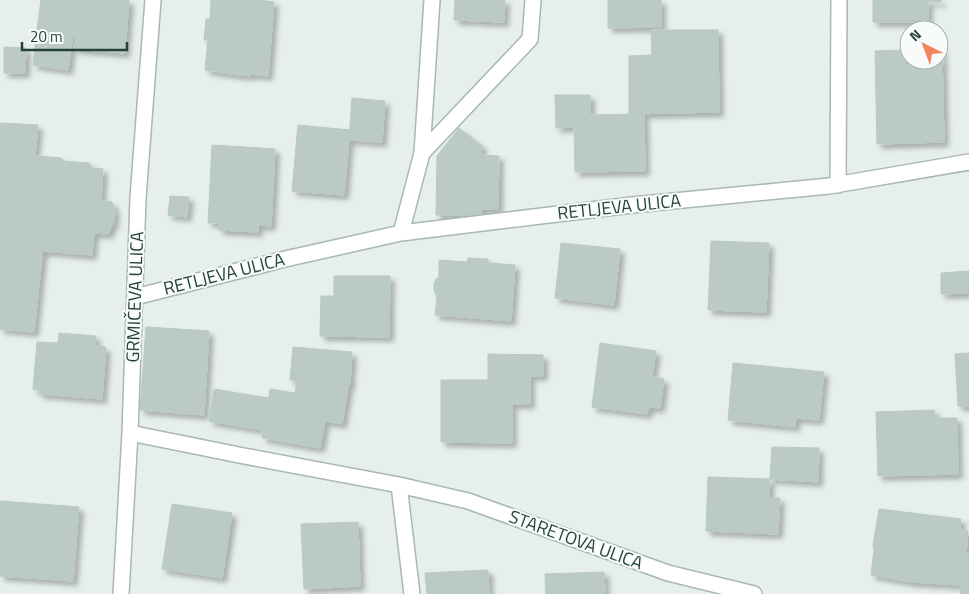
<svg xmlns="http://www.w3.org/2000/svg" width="969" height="594" viewBox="0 0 969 594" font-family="'Titillium Web',sans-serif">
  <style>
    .building { fill: #bbcac4; stroke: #b8c9c2; filter: url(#shadow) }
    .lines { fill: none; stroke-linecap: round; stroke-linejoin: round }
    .minor-casing { stroke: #a8b8b2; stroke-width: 18 }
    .minor { stroke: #fff; stroke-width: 15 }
    .labels { text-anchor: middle; stroke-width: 4; stroke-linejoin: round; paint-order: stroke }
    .street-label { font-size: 18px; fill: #24423a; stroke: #f7fbf9 }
  </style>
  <defs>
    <filter id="shadow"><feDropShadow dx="4.5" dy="4.5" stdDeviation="2.5" flood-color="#0004"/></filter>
  </defs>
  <rect width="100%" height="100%" fill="#e6efeb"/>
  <!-- building -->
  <path class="building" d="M 41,0 L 78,0 L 72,41 L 36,37 Z
    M 78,0 L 129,0 L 125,53 L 74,49 Z
    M 211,0 L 259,0 L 274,2 L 268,76 L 251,74 L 250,76 L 216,72 L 215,71 L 205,70 L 208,40 L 204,40 L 206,19 L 210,19 Z
    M 455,0 L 505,0 L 504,22 L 454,20 Z
    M 608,0 L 661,0 L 661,27 L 608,28 Z
    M 873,0 L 941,0 L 941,2 L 928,2 L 928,22 L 873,22 Z
    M 651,30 L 718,30 L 719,112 L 629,114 L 629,56 L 652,55 Z
    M 36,37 L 72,41 L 68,70 L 33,65 Z
    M 4,47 L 26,48 L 25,73 L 4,73 Z
    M 939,49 L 942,49 L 944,142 L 877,144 L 875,51 L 909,50 L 909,60 L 939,60 Z
    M 555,95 L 590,95 L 590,115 L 644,114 L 645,171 L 575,172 L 574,127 L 556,128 Z
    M 352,98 L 385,101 L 382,142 L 349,140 Z
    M 0,123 L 38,125 L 35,156 L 61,158 L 63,161 L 89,163 L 92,168 L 103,169 L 101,201 L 112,202 L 115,212 L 114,221 L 108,234 L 94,233 L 92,255 L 42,251 L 43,248 L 0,245 Z
    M 298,125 L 350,130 L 344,195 L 292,191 Z
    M 459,128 L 482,146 L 481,155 L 499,156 L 498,209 L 481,209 L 481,216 L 436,215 L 437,156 Z
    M 212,145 L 275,149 L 271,226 L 258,225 L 258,232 L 219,230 L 219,223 L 208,223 Z
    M 170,196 L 189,197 L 187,217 L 168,215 Z
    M 711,241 L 769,243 L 766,312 L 708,310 Z
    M 561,243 L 620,249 L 614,305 L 555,298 Z
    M 0,245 L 43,248 L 34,332 L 0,329 Z
    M 468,258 L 488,259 L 488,263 L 515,265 L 511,321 L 435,315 L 437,297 L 434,290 L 434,284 L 436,279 L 439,277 L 439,260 L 467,262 Z
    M 969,271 L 969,293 L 941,294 L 941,273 Z
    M 334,276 L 390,276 L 389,337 L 320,336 L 321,296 L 334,296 Z
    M 146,327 L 209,331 L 204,415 L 140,410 Z
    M 59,333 L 96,336 L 95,346 L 105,347 L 106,348 L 102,399 L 40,394 L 39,390 L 33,389 L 37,342 L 58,343 Z
    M 600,343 L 656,351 L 652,377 L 664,379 L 660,408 L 649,407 L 647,414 L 592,407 Z
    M 293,347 L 352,352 L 350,385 L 290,380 Z
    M 969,353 L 969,406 L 958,406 L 955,354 Z
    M 488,354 L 543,355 L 543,376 L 530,376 L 530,404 L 512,404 L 512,443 L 441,442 L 441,380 L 488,380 Z
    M 733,363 L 824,372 L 819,420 L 796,418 L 795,427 L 728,420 Z
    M 298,374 L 349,382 L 342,424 L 325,421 L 320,448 L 262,438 L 270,389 L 295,393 Z
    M 214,389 L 268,398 L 263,430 L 209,421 Z
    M 934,410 L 935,418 L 957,418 L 958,474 L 878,476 L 876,412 Z
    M 772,447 L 819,448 L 818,482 L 770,479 Z
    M 708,477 L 770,479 L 769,498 L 780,498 L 778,534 L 706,531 Z
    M 0,501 L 79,507 L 73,581 L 0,576 Z
    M 172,504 L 232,513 L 222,578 L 162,569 Z
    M 879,509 L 961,519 L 960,529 L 968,531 L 966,554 L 969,554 L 969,582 L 968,594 L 960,594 L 961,585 L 911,582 L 871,575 L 874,549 L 873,545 Z
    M 358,522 L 360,586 L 304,589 L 301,524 Z
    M 488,570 L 489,594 L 427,594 L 425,573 Z
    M 604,572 L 605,594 L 546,594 L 545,574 Z"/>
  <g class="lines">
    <!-- minor casing -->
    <g class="minor-casing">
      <path id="minor" d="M 422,153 L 530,39 L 533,0
        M 838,185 L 839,0
        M 401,233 L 422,153 L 432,0
        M 135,297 L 285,259 L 401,233 L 632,205 L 829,186 L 969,162
        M 130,433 L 244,456 L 399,485 L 468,501 L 668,573 L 754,594
        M 399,485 L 412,594
        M 121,594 L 130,433 L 138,198 L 153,0"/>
    </g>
    <!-- minor -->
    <use href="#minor" class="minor"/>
  </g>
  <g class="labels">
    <!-- street labels -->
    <g class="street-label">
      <text transform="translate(619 207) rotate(-6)" y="6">RETLJEVA ULICA</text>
      <text transform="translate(224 274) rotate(-14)" y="6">RETLJEVA ULICA</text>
      <text transform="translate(135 297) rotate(-88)" y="6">GRMIČEVA ULICA</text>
      <text transform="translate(576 540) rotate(20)" y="6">STARETOVA ULICA</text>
    </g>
  </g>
  <!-- north arrow -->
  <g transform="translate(924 45) rotate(318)"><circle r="24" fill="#f7fbf9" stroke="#a3b1ad"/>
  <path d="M0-4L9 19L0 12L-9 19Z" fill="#f4845f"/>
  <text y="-8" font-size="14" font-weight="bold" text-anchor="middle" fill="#24423a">N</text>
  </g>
  <!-- scale -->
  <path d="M22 42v8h105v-8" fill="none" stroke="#24423a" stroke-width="2.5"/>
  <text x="30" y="42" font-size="15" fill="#24423a" stroke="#f7fbf9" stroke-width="4" paint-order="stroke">20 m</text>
</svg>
